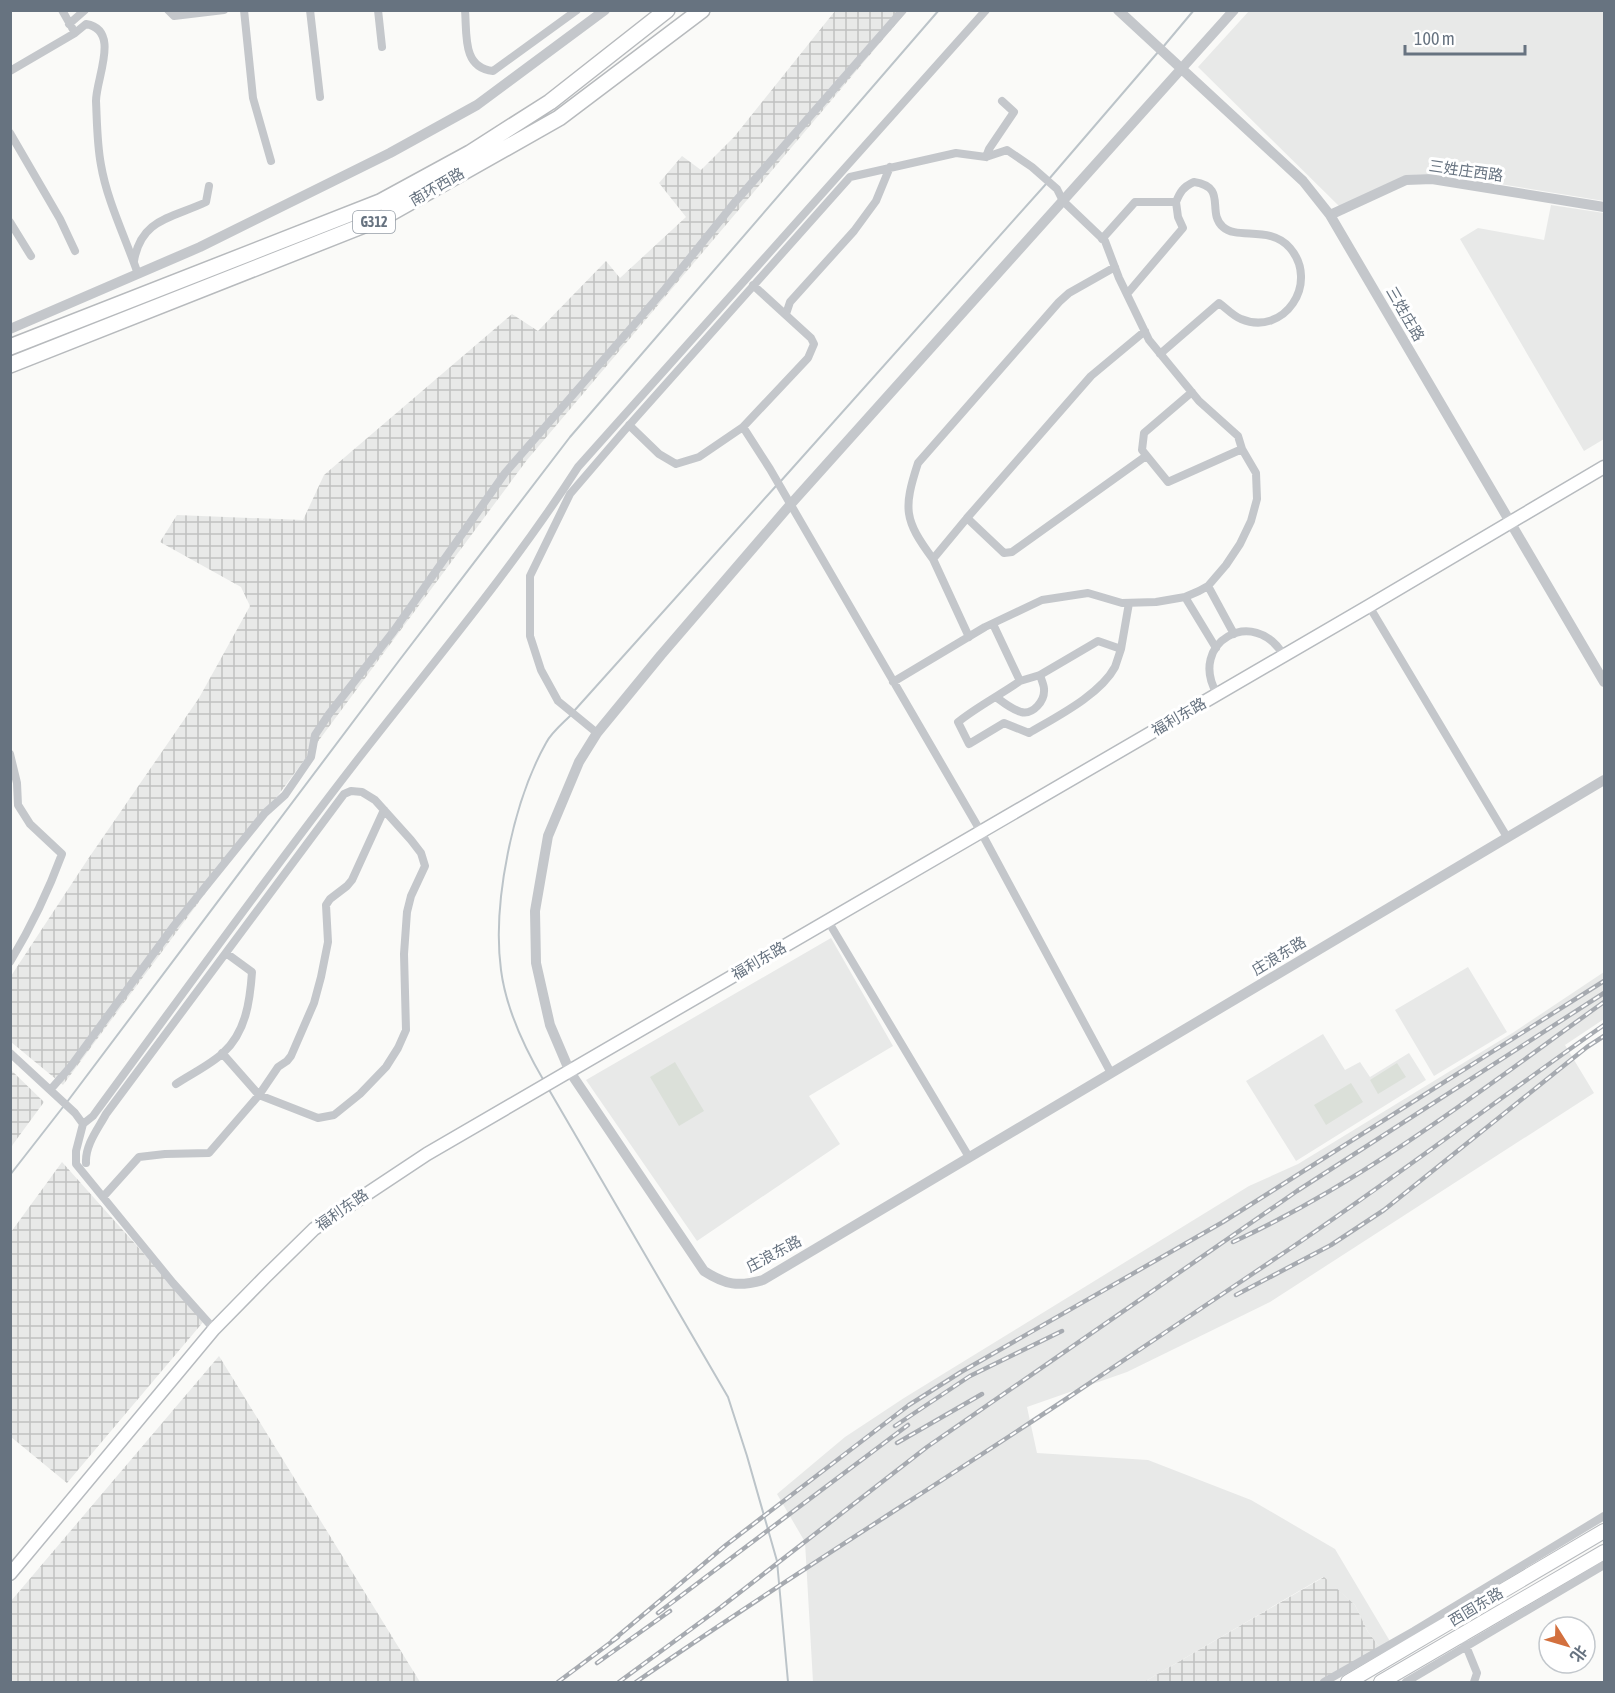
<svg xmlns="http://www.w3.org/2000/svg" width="1615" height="1693" viewBox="0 0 1615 1693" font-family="'Asap Condensed','Noto Sans SC',sans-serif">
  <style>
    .built { fill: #e8e9e8 }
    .industrial { fill: url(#industrial-grid) }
    .pitch { fill: #dbe0d9 }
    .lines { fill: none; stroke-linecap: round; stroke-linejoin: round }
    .stream { stroke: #bcc4c9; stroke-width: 2 }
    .secondary-casing { stroke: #b7bbbf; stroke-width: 15 }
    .primary-casing { stroke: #b8bbbf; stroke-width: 16 }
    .trunk-casing { stroke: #b7babd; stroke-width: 18 }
    .minor { stroke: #c4c7cb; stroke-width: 8 }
    .tertiary { stroke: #c4c7cb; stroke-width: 10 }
    .secondary { stroke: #fff; stroke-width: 12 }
    .primary { stroke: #fff; stroke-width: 14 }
    .trunk { stroke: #fff; stroke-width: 15 }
    .rail-casing { stroke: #a6aab0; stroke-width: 4.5 }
    .rail { stroke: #fff; stroke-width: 2; stroke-dasharray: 7; stroke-linecap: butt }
    .labels { text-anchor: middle; stroke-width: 6; stroke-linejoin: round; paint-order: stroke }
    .shield { fill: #fff; stroke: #959da6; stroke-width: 1.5 }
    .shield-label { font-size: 14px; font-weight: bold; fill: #677380 }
    .street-label { font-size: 15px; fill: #677380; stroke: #fff }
  </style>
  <defs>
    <pattern id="industrial-grid" width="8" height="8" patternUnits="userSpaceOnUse" patternTransform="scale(1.5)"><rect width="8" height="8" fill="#e8e9e8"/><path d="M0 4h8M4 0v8" fill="none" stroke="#c0c1c1"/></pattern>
  </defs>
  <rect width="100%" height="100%" fill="#fafaf8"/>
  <!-- built -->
  <path class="built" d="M 1249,11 L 1604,11 L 1604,201 L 1438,174 L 1413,175 L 1341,208 L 1198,67 Z
    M 1551,205 L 1604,213 L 1604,439 L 1584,451 L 1460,239 L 1478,228 L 1544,240 Z
    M 831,938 L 893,1046 L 809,1096 L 840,1144 L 697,1241 L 586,1080 Z
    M 1468,967 L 1507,1032 L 1434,1076 L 1395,1010 Z
    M 1604,972 L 1604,1019 L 1565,1045 L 1594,1093 L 1270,1302 L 1127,1372 L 1027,1407 L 1037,1453 L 1148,1460 L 1251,1500 L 1335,1549 L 1391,1643 L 1381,1649 L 1368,1632 L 1355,1605 L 1323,1577 L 1144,1682 L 813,1682 L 805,1542 L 777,1494 L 845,1437 L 904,1398 L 1249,1186 L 1298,1164 L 1514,1032 Z
    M 1323,1034 L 1345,1070 L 1360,1062 L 1370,1077 L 1409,1053 L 1426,1080 L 1296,1161 L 1246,1081 Z"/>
  <!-- industrial -->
  <path class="industrial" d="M 835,11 L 907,11 L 527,460 L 63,1085 L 11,1042 L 11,976 L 88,859 L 199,698 L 250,606 L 241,587 L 160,542 L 177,515 L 303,520 L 324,475 L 512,314 L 538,331 L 606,261 L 620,278 L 686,217 L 659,183 L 682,156 L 701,170 L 734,137 Z
    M 11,1070 L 44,1102 L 11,1147 Z
    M 62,1162 L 204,1321 L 67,1483 L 11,1437 L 11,1232 Z
    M 219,1356 L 420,1682 L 11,1682 L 11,1601 Z
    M 1324,1577 L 1355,1605 L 1368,1632 L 1381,1649 L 1320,1682 L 1144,1682 Z"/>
  <!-- pitch -->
  <path class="pitch" d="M 675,1062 L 704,1111 L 679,1126 L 650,1077 Z
    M 1397,1063 L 1406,1077 L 1378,1094 L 1370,1080 Z
    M 1351,1083 L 1363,1102 L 1326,1125 L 1314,1105 Z"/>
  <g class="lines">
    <!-- stream -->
    <path class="stream" d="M 1163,47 L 1194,10
      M 1049,179 L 1159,51
      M 780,482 L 1046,184
      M 574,711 L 776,486
      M 544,1081 C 524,1047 506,1009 501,970 C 492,903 513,802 546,743 C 551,733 562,724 570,716
      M 548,1088 L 728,1397 L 747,1456 L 777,1561 L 788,1682
      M 67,1102 L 398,662 L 570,437 L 939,10
      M 10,1175 L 63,1107"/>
    <!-- secondary casing -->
    <g class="secondary-casing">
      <path id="secondary" d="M 10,1574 L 214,1329 L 265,1277 L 314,1229 L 427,1154 L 1369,606 L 1604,467"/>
    </g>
    <!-- primary casing -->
    <g class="primary-casing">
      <path id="primary" d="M 1348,1682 L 1604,1531
        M 1381,1682 L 1604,1552"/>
    </g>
    <!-- trunk casing -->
    <g class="trunk-casing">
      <path id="trunk" d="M 10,347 L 380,202 L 470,153 L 550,102 L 667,10
        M 10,365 L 382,218 L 559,118 L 702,10"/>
    </g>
    <!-- minor -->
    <path class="minor" d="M 62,10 L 75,33
      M 168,10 L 174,16 L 224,10
      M 244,10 L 253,98 L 271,161
      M 310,10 L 320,97
      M 378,10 L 382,47
      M 465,10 C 467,34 462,68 493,71 L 577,10
      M 69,24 L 85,10
      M 10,71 L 75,33 L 86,24 C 121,30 96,78 96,101 C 97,122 97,144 101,165 C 107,201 126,239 138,274
      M 10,133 L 60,219 L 75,251
      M 986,157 L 989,149 L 1014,112 L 1002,101
      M 10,222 L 31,256
      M 1102,239 L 1135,202 L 1176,202 L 1178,217 L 1183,228 L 1127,294
      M 134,261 C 141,218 173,218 206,202 L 209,186
      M 786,314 L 790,302 L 854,231 L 876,201 L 890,167
      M 1145,331 L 1091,376 L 967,518 L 1004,553 L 1012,552 L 1146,456
      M 1160,354 L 1219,303 C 1226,308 1233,316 1241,319 C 1284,337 1320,283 1290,248 C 1271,225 1237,240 1223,227 C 1206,212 1228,187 1194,182 C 1183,187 1180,192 1176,202
      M 1192,392 L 1144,433 L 1142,450 L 1168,482 L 1242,449
      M 629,425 L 659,454 L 676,464 L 699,457 L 743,427 L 808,358 L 814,344 L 811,338 L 753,285
      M 743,427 L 770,469 L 981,832 L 1111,1073
      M 967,518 L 933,559 L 969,637
      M 933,559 C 904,520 903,509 918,463 L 1059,302 L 1069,293 L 1115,267
      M 1208,586 L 1234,634
      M 1185,597 L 1216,648
      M 1369,606 L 1507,837
      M 993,624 L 1020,681 L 1040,675 L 1098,641 L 1121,649 L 1129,603
      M 1020,681 C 1000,695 978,706 958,722 L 969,744 L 1004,723 L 1029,733 C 1056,717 1100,695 1115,667 C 1117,661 1119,655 1121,649
      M 1217,694 C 1187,643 1254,604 1284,656
      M 996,697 C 1004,703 1011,709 1021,712 C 1033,715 1045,701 1044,689 C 1044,685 1041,679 1040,675
      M 597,733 L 558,701 L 541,670 L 530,636 L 530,576 L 570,494 L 624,431 L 850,177 L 956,153 L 986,157 L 1007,150 L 1032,167 L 1057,189 L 1063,201 L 1105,241 L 1119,278 L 1149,340 L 1199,401 L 1238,436 L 1242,449 L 1256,473 L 1257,499 L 1251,521 L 1240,544 L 1226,565 L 1208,586 L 1199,591 L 1185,597 L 1156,602 L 1122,603 L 1088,593 L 1042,600 L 985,627 L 893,682
      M 10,754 L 17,783 L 18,805 L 30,824 L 62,854 C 48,892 31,927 10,962
      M 828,921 L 969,1157
      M 10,1053 L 75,1113 L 83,1124 L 76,1151 L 76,1164 L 173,1283 L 214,1329
      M 176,1084 C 191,1074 210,1065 223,1053 C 246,1032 250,1001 252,972 L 226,953
      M 51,1089 L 71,1066 L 173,927 L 265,813 L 285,795 L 311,757 L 315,735 L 329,714 L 393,632 L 505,473 L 665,289 L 735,202 L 903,10
      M 83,1124 L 93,1116 C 180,998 265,879 355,763 C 431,665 511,571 578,467 L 986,10
      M 86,1163 C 85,1145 98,1129 106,1114 L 344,794 L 351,791 L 362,792 L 375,800 L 411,840 L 421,853 L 425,866 L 411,896 L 407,912 L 404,954 L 406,1030 L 398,1048 L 386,1067 L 360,1094 L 334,1115 L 318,1118 L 259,1095 L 222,1053
      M 103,1197 L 139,1157 L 165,1154 L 209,1153 L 259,1095 L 278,1067 L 287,1061 L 291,1056 L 314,1003 L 321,977 L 328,942 L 326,905 L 330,899 L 347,886 L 352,880 L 384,810
      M 1464,1641 L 1477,1673 L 1474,1682
      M 1324,1682 L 1414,1631 L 1604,1516
      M 1406,1682 L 1604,1565"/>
    <!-- tertiary -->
    <path class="tertiary" d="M 1118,10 L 1303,181 L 1330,215 L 1604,682
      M 1234,10 L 790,505 L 661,655 L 597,733 L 579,762 L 548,836 L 535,911 L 536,963 L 550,1025 L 570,1072 L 704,1271 C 726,1285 738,1287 763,1280 L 1604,780
      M 1330,215 L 1406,180 L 1432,179 L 1604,207
      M 10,329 L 200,247 L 390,153 L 477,105 L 605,10"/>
    <!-- secondary -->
    <use href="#secondary" class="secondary"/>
    <!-- primary -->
    <use href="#primary" class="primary"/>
    <!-- trunk -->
    <use href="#trunk" class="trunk"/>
    <!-- rail casing -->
    <g class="rail-casing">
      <path id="rail" d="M 1233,1242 C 1367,1180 1485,1087 1604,1002
        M 1236,1295 L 1331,1245 L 1384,1210 L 1587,1047 L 1604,1036
        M 895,1426 L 970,1376 L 1062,1331
        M 897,1443 L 982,1394
        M 658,1613 L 908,1425
        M 612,1641 L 726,1545 L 909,1405 L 961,1372 L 1223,1222 L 1604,981
        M 597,1663 L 670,1611
        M 558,1682 L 618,1637
        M 619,1682 L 721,1607 L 927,1447 L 1297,1191 L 1604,993
        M 636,1682 C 776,1585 921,1495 1063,1401 C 1138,1351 1213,1300 1288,1250 C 1395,1178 1498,1099 1604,1025"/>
    </g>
    <!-- rail -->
    <use href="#rail" class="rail"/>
  </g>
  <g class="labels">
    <!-- shield labels -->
    <rect class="shield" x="353" y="211" width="42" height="22" rx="4.5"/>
    <g class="shield-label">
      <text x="374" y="227">G312</text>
    </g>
    <!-- street labels -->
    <g class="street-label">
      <text transform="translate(1466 171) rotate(8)" y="5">三姓庄西路</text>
      <text transform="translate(437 187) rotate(-30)" y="5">南环西路</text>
      <text transform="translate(1405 314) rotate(60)" y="5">三姓庄路</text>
      <text transform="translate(1179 717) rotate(-30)" y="5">福利东路</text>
      <text transform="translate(1279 956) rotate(-31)" y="5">庄浪东路</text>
      <text transform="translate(759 961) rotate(-30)" y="5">福利东路</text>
      <text transform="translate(342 1210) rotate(-35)" y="5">福利东路</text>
      <text transform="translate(774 1254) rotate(-28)" y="5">庄浪东路</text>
      <text transform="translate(1476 1607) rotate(-31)" y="5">西固东路</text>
    </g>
  </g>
  <!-- border -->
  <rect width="1615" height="1693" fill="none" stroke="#677380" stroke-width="24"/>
  <!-- north arrow -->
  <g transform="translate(1567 1645) rotate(127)"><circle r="28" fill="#ffffff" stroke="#c2c7cc" stroke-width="1.5"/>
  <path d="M0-4.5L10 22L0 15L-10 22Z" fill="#d3703e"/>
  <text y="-9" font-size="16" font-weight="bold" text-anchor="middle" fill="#677380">北</text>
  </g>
  <!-- scale -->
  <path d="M1405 45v9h120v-9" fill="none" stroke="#677380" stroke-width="3"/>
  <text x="1414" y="45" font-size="18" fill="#677380" stroke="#ffffff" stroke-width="4.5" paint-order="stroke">100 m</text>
</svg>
